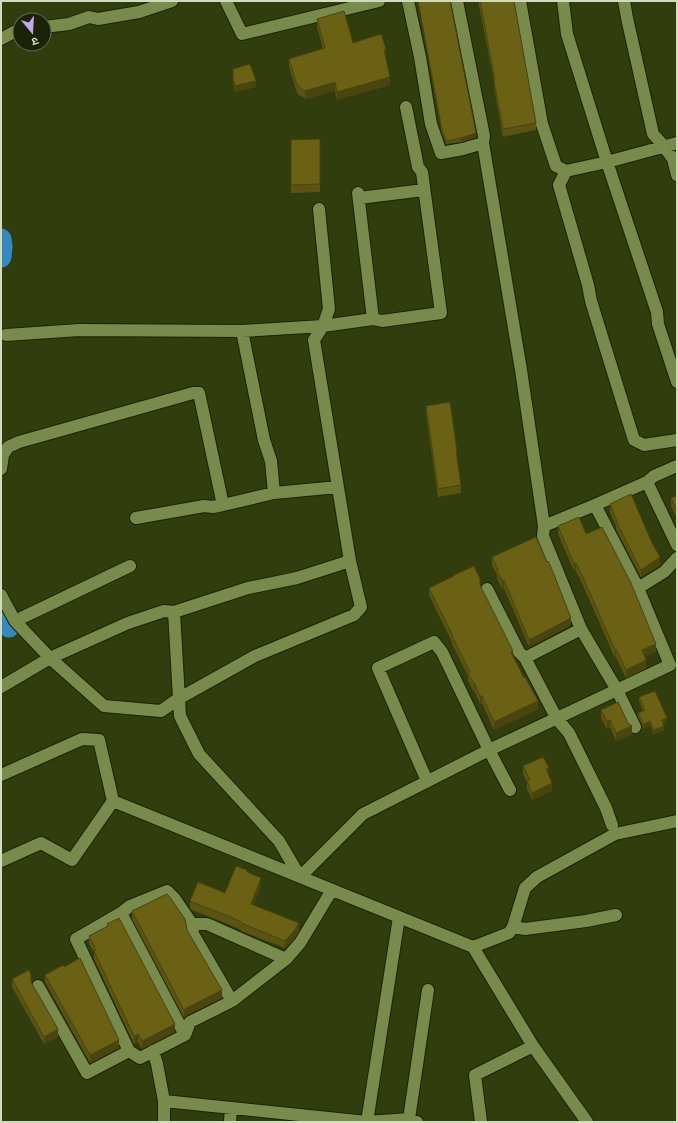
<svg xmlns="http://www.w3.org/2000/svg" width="678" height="1123" viewBox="0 0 678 1123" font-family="Arial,'Noto Sans Devanagari',sans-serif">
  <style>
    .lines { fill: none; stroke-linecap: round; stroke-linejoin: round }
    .river { stroke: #3588c0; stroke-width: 21 }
    .minor-casing { stroke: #1b2302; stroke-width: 14 }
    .minor { stroke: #798b4c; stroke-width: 12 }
    .wall { fill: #5b5312 }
    .shaded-wall { fill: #4a440f }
    .building { fill: #6a6115; stroke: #4a440f }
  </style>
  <rect width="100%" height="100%" fill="#313d0c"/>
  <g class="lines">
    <!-- river -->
    <path class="river" d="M 1,239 L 2,247 L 1,257
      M 1,620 L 9,627"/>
    <!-- minor casing -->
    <g class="minor-casing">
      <path id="minor" d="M 226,1 L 242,34 L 379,1
        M 408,1 L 420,57 L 431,124 L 441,153 L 463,149 L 483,143
        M 457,1 L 484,136 L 483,143 L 521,370 L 544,526 L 543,536 L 581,629 L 617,690 L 635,727
        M 520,1 L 542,124 L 556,166 L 566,171 L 607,162 L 677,143
        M 563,1 L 567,34 L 607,162 L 657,312 L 658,324 L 677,382
        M 624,1 L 627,18 L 653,134 L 664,146 L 673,159 L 677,175
        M 44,27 L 69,24 L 89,17 L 98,19 L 139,12 L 172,1
        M 1,39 L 14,32 L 20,31
        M 566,171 L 559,185 L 588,285 L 591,301 L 634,440 L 644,445 L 677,440
        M 358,193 L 373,319
        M 359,198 L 424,190
        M 242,331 L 264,440 L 271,461 L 274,493
        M 6,335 L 79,330 L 242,331 L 323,326 L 373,319 L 382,321 L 441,313 L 422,172 L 418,167 L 406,107
        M 1,469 L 3,455 L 8,447 L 19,442 L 193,393 L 199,393 L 223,505 L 213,507 L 204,506 L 136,518
        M 647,482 L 677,545
        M 223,505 L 274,493 L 338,487
        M 544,526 L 595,505 L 647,482 L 654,476 L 677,466
        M 638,588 L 664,572 L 677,558
        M 487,589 L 519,652 L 525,658 L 557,719 L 569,733 L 606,808 L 612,825
        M 1,595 L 15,621 L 50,658 L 104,706 L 161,711 L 178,699 L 255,656 L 354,615 L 361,607 L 350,561 L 314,340 L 323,326 L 329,309 L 319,209
        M 174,612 L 180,716 L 199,754 L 279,841 L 300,877 L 363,814 L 489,750 L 670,665 L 638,588 L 595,505
        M 15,621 L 130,566
        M 525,658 L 581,629
        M 1,687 L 50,658 L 128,623 L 164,611 L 174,612 L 248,588 L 297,578 L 350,561
        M 1,775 L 82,739 L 99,740 L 113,801
        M 427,781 L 378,668 L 434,642 L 442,652 L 489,750 L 510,790
        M 1,861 L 41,843 L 72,860 L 113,801 L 473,947 L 533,1046 L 587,1122
        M 121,913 L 185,1035
        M 192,924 L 207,924 L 286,959
        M 513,927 L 525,929 L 586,921 L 616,915
        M 473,947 L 509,933 L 513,927 L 525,888 L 537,877 L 615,834 L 677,821
        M 38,986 L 87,1073 L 129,1051 L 140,1058 L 185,1035 L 190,1022 L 232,1001 L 286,959 L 300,943 L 332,890
        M 129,1051 L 76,939 L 121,913 L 130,906 L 167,891 L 175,899 L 192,924 L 193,934 L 232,1001
        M 153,1051 L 157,1064 L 164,1101
        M 409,1119 L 428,990
        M 164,1122 L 164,1101 L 367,1122 L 409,1119 L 417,1122
        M 230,1122 L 231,1108
        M 367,1122 L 399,917
        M 481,1122 L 475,1075 L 533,1046"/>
    </g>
    <!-- minor -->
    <use href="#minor" class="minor"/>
  </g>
  <!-- wall -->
  <path class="wall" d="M 418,1 L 450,1 L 476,137 L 461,142 L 446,144 L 442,134 Z
    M 478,1 L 514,1 L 536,123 L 536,130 L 503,137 L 494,88 L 494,81 Z
    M 317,19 L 353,43 L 386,58 L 390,85 L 337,100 L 335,91 L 305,99 L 297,93 L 289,67 L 289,59 L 323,49 L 317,27 Z
    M 233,69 L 256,87 L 235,92 L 233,84 Z
    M 320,139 L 320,192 L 291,193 L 291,140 Z
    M 426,406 L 457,451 L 457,457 L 461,485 L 461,493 L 438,497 L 426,414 Z
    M 677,496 L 677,518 L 671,506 L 671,498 Z
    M 610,504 L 660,565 L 641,577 L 616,529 L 616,526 L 610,512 Z
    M 558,526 L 586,534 L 656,652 L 644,657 L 646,668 L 626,678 L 616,657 L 615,658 L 582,583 L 576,571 L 574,571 L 558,534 Z
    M 492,557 L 571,625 L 529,647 L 504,588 L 502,589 L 497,578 L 497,575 L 492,565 Z
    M 454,575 L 480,585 L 538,709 L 494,730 L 482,703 L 480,704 L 475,692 L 474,692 L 468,681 L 468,676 L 452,644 L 452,642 L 429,595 L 429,588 L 454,577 Z
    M 639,697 L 667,722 L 663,724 L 664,730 L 654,734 L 650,725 L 642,729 L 642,724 L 638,717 L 638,713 L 643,711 L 639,701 Z
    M 601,710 L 632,734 L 616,741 L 610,727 L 607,729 L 601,718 Z
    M 523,766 L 549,775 L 552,791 L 532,800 L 527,789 L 527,782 L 523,774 Z
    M 247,873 L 261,886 L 253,905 L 299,931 L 294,939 L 285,948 L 241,931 L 241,930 L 228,924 L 192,910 L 190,908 L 190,901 L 225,893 Z
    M 132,911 L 187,930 L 222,998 L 187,1015 L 184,1018 L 132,919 Z
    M 107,924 L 175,1032 L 142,1049 L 138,1042 L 134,1044 L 94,959 L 94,952 L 89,944 L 89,936 L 107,927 Z
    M 31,975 L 31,982 L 58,1037 L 44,1044 L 12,987 L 12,979 Z
    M 45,975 L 119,1048 L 90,1063 L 45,982 Z"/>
  <!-- shaded-wall -->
  <path class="shaded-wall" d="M 386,49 L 386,58 L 384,50 Z
    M 390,77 L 390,85 L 337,100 L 337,92 Z
    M 256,81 L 256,87 L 235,92 L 235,86 Z
    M 335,82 L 335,91 L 305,99 L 305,91 Z
    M 476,133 L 476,137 L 461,142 L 461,138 Z
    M 660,557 L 660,565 L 659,566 L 641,577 L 641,570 Z
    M 576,563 L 576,571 L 574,571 L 574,564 Z
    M 504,580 L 504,588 L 502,589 L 502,581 Z
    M 571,618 L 571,625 L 529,647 L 529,640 Z
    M 656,644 L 656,652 L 642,658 L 642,650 Z
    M 616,649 L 616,657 L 615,658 L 615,650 Z
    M 646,660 L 646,668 L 626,678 L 626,670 Z
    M 475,684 L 475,692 L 474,692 L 474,684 Z
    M 480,696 L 482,696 L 482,703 L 480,704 Z
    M 538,701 L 538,709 L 494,730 L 494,722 Z
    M 667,718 L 667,722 L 662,724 L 662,720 Z
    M 610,720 L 610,727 L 607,729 L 607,721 Z
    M 650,721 L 650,725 L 642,729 L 642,725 Z
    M 632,726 L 632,734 L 616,741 L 616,733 Z
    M 664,726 L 664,730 L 654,734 L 654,730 Z
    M 549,768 L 549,776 L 546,769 Z
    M 552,783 L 552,791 L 532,800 L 532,793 Z
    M 261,878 L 261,886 L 251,912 L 251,904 Z
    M 299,923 L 299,931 L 294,939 L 285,948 L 285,941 Z
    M 222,990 L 222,998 L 187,1015 L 184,1018 L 184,1010 L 187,1008 Z
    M 175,1024 L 175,1032 L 142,1049 L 142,1041 Z
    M 58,1029 L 58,1037 L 44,1044 L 44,1037 Z
    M 138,1034 L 138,1042 L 134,1044 L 134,1036 Z
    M 119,1040 L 119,1048 L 90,1063 L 90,1055 Z"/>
  <!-- building -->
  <path class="building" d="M 418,1 L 450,1 L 476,133 L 461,138 L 446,141 L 442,130 Z
    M 480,1 L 514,1 L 536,123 L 503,129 L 494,81 L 495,80 Z
    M 344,11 L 353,43 L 381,34 L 386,49 L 384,50 L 390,77 L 337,92 L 335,82 L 305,91 L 297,85 L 289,59 L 325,48 L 317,19 Z
    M 250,64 L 256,81 L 235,86 L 233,78 L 233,69 Z
    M 320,139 L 320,184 L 291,185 L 291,140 Z
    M 450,402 L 457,451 L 456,451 L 461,485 L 438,489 L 426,406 Z
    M 631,494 L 652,543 L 660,557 L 641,570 L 616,521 L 617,521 L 610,504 Z
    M 677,496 L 677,511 L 671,498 Z
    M 579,517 L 586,534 L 602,527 L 631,583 L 656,644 L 642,650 L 646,660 L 626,670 L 616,649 L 615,650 L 582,575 L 576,563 L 574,564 L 558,526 Z
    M 536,537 L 547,562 L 548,561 L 551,567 L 571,618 L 529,640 L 504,580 L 502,581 L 497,570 L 498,569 L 492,557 Z
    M 474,566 L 480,579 L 480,585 L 513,651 L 511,652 L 524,678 L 525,677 L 538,701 L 494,722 L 482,696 L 480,696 L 475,684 L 474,684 L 468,673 L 470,672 L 452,636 L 453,636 L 429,588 L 454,576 L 454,575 Z
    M 655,691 L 667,718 L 662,720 L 664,726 L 654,730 L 650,721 L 642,725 L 642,720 L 638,713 L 645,710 L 639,697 Z
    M 618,702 L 628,723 L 632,726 L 616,733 L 610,720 L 607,721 L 601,710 Z
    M 543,757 L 549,768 L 546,769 L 552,783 L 532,793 L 527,781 L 530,780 L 523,766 Z
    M 236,866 L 247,870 L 247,872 L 261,878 L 251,904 L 299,923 L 294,931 L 285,941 L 241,923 L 241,922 L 228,916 L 192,902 L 190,901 L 198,882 L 225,893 Z
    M 167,894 L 169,896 L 185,919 L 187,930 L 222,990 L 187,1008 L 184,1010 L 132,911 Z
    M 119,918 L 175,1024 L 142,1041 L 138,1034 L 134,1036 L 94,951 L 96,950 L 94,948 L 95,947 L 89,936 L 108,926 L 107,924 Z
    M 80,958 L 119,1040 L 90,1055 L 45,975 L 63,965 L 64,967 Z
    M 29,970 L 31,975 L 31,982 L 58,1029 L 44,1037 L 12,979 Z"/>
  <!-- border -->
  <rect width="678" height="1123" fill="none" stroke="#d1dcbc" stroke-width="4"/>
  <!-- north arrow -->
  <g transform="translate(32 32) rotate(162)"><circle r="19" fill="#1b2208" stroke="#646c50"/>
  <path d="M0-3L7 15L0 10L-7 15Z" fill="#c4a7f1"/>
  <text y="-6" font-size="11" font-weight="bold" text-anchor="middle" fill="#d1dcbc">उ</text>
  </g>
</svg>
